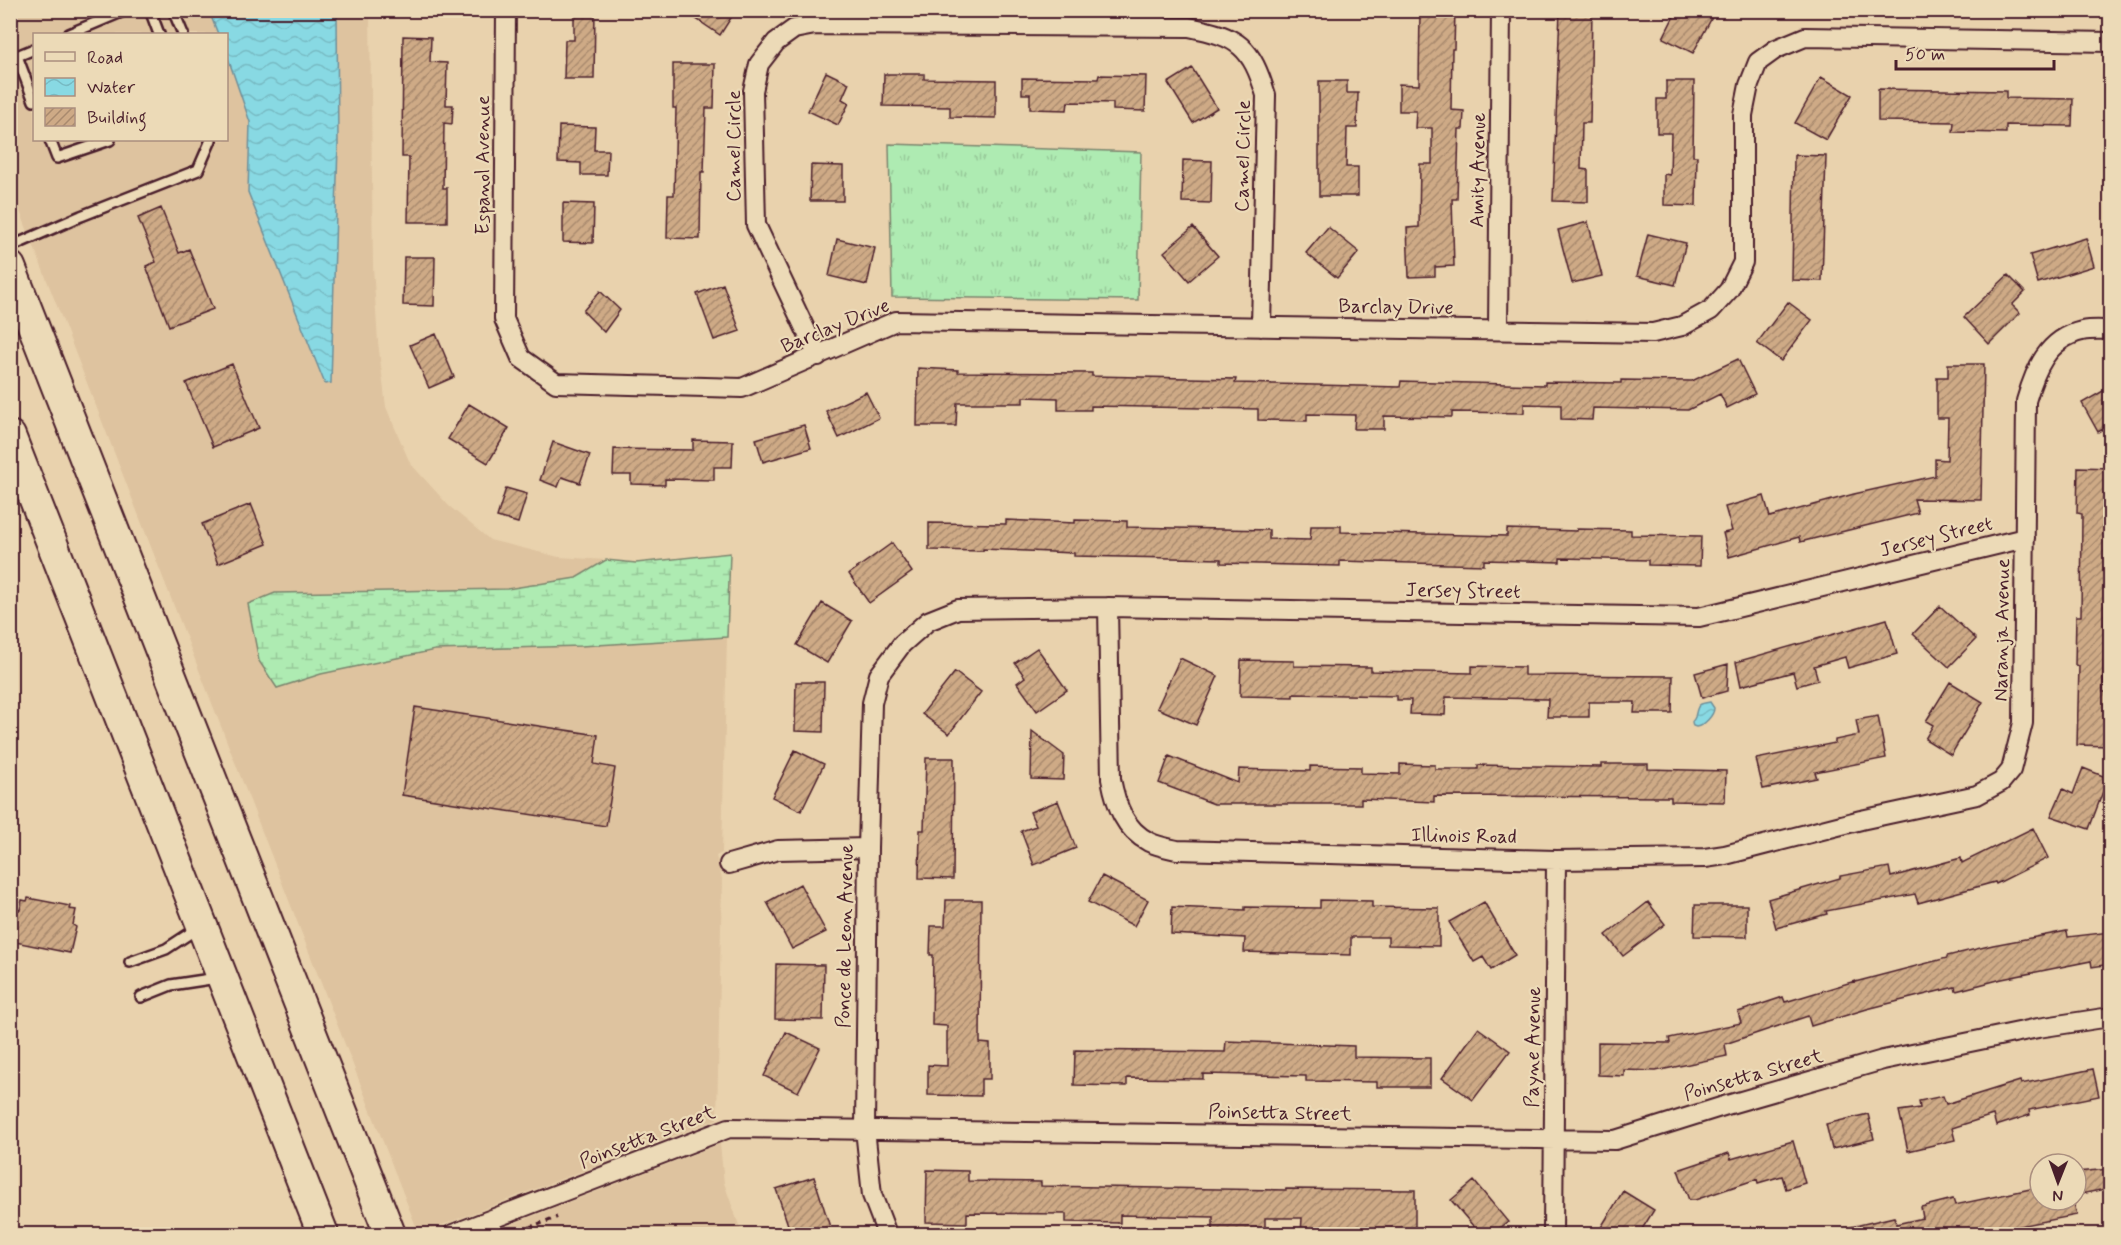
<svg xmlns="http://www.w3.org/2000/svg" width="2121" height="1245" viewBox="0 0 2121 1245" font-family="Mynerve,sans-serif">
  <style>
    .built { fill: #dec39f }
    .grass { fill: url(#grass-tufts); stroke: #7c856e; stroke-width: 1.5 }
    .wetland { fill: url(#wetland-marsh); stroke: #7c856e; stroke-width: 1.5 }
    .water { fill: url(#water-waves); stroke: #6f8f99; stroke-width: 1.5 }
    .building { fill: url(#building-hatch); stroke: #4a1f2b; stroke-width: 1.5 }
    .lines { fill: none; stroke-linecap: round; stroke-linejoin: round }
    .service-casing { stroke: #4a1f2b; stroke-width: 14 }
    .minor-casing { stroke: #4a1f2b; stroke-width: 22 }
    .primary-casing { stroke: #4a1f2b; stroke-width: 34 }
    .path { stroke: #4a1f2b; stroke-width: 4; stroke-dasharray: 4.5 4.5; stroke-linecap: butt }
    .service { stroke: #ecdab7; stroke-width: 9 }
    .minor { stroke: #ecdab7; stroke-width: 18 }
    .primary { stroke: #ecdab7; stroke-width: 30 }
    .labels { text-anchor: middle; stroke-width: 4.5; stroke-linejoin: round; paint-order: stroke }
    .street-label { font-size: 20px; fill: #4a1f2b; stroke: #ecdab7 }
  </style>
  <defs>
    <pattern id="grass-tufts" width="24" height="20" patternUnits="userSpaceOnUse" patternTransform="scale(1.5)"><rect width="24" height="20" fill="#aeebb2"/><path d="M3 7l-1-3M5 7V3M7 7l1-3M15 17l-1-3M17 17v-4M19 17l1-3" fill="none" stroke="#97c999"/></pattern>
    <pattern id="wetland-marsh" width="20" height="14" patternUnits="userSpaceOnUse" patternTransform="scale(1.5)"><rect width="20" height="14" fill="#aeebb2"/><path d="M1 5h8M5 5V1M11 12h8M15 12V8" fill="none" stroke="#97c999"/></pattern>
    <pattern id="water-waves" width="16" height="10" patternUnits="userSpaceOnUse" patternTransform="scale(1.5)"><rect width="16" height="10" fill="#88d9e3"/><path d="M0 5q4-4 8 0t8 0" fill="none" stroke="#77bac3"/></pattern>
    <pattern id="building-hatch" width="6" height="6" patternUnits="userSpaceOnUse" patternTransform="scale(1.5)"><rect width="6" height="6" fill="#ceaa86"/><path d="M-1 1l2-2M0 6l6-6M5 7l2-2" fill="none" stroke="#a98a6e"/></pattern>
  </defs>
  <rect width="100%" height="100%" fill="#e9d2ad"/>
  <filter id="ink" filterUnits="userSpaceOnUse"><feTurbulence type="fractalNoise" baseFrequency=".0167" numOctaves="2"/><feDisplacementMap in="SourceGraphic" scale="12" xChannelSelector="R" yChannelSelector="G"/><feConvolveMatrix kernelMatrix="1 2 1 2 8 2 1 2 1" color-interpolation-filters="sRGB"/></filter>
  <g filter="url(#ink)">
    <!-- built -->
    <path class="built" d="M 10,11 L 209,11 L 218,34 L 34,34 L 34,140 L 226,140 L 227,55 L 250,122 L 248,164 L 331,383 L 338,144 L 337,11 L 370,11 L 373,267 L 378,342 L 386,407 L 410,463 L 449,506 L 490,540 L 559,557 L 606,560 L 576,578 L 507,589 L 362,592 L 277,688 L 321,674 L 435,650 L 581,646 L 727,637 L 722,853 L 716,856 L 722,879 L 717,1119 L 419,1234 L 11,188 Z
      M 720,1144 L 724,1183 L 742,1234 L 487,1234 Z"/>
    <!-- grass -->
    <path class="grass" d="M 889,144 L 1141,152 L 1138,300 L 892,297 Z"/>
    <!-- wetland -->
    <path class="wetland" d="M 730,553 L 727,637 L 581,646 L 435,650 L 321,674 L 277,688 L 259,661 L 248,604 L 275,593 L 507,589 L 576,578 L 606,560 L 636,563 Z"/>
    <!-- water -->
    <path class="water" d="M 209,11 L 337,11 L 338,144 L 331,383 L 325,384 L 248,192 L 250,122 L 227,55 L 226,34 L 218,34 Z
      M 1710,702 L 1714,708 C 1714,715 1704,726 1696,727 L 1693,726 C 1691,717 1692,725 1695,717 C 1698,706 1696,704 1710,702 Z"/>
    <!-- building -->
    <path class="building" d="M 574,10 L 595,10 L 594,79 L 564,79 L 565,40 L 574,40 Z
      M 683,10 L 736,10 L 720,35 Z
      M 1420,10 L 1455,10 L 1454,49 L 1452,49 L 1451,110 L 1464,111 L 1463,129 L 1459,129 L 1457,199 L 1452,199 L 1454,266 L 1435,267 L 1435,276 L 1409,277 L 1407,228 L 1419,227 L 1420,164 L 1432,164 L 1432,128 L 1415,128 L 1416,111 L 1399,111 L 1399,84 L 1419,85 Z
      M 1560,10 L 1592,10 L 1590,123 L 1582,123 L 1581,169 L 1588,170 L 1588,202 L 1553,201 Z
      M 1677,10 L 1716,10 L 1693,53 L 1663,38 Z
      M 403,36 L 431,37 L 430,62 L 447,63 L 446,105 L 453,105 L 452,124 L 444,123 L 443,188 L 447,188 L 447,222 L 408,222 L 409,157 L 402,157 Z
      M 673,64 L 715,64 L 714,108 L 706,108 L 704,172 L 701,172 L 700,239 L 667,238 L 668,195 L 674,195 L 676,108 L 673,108 Z
      M 1192,68 L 1217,108 L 1193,123 L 1168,83 Z
      M 826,72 L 849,83 L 842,99 L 849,103 L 838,125 L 808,111 Z
      M 884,74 L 924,74 L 924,79 L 996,80 L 996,118 L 950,117 L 950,107 L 883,106 Z
      M 1099,75 L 1146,76 L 1145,111 L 1113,110 L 1113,103 L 1068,102 L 1067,110 L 1030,109 L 1030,94 L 1022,94 L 1022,78 L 1098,79 Z
      M 1821,77 L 1852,95 L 1826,140 L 1795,123 Z
      M 1319,81 L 1347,81 L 1347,93 L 1358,93 L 1357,128 L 1347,128 L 1346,167 L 1358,167 L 1358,196 L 1319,196 Z
      M 1666,81 L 1694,81 L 1693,156 L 1697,156 L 1696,206 L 1664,205 L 1664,174 L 1670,175 L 1671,133 L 1657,133 L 1657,99 L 1666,99 Z
      M 1878,89 L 2006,91 L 2006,98 L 2073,99 L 2072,126 L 2006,125 L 2006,133 L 1953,132 L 1954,122 L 1878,121 Z
      M 559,126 L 595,127 L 594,150 L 608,150 L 607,175 L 581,175 L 581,163 L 558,162 Z
      M 1794,155 L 1826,156 L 1822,281 L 1792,280 Z
      M 1183,160 L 1212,161 L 1211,203 L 1182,202 Z
      M 811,165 L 843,166 L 843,201 L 810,201 Z
      M 563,203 L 594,204 L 593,243 L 563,242 Z
      M 161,208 L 179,253 L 189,249 L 213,309 L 169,326 L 146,266 L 156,262 L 138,218 Z
      M 1588,222 L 1602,276 L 1572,283 L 1558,230 Z
      M 1193,227 L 1218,256 L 1189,281 L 1164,252 Z
      M 1328,227 L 1359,252 L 1337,278 L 1306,253 Z
      M 1648,234 L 1686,243 L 1675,285 L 1637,276 Z
      M 2086,238 L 2094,266 L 2038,283 L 2030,255 Z
      M 837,239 L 875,248 L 867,285 L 829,276 Z
      M 404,257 L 435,257 L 434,306 L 403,305 Z
      M 2008,275 L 2025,292 L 2012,305 L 2020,313 L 1989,344 L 1964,317 Z
      M 723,284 L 740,331 L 714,340 L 697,294 Z
      M 600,291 L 620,310 L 604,332 L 583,311 Z
      M 1788,302 L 1812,320 L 1781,361 L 1757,343 Z
      M 436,334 L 454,377 L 429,388 L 410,345 Z
      M 1738,359 L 1755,394 L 1727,408 L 1720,394 L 1688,410 L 1593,408 L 1592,420 L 1561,419 L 1561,405 L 1524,404 L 1524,413 L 1452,412 L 1452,417 L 1384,416 L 1384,429 L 1354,429 L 1355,415 L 1307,414 L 1307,421 L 1258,420 L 1258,409 L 1091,406 L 1091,410 L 1058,410 L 1058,398 L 1023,397 L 1023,403 L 957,403 L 956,426 L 917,426 L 918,368 L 958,370 L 958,372 L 1092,373 L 1092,376 L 1236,379 L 1235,383 L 1400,387 L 1401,381 L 1545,385 L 1545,382 L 1621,383 L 1621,380 L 1692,381 Z
      M 232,364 L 259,428 L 213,447 L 186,383 Z
      M 1948,364 L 1984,364 L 1981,500 L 1914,499 L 1918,513 L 1800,542 L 1799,537 L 1729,557 L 1723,533 L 1732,531 L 1725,507 L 1764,496 L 1770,517 L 1854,494 L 1935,476 L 1935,459 L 1947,460 L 1948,418 L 1937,418 L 1937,377 L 1948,377 Z
      M 2110,387 L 2110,425 L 2098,432 L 2082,403 Z
      M 866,392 L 879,418 L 839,438 L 826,411 Z
      M 469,404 L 509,428 L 488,463 L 448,439 Z
      M 804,425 L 811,448 L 763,462 L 756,439 Z
      M 693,440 L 733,441 L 732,467 L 714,467 L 714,480 L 665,479 L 665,485 L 631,484 L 631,475 L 613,475 L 614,449 L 693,450 Z
      M 553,442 L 590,455 L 580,483 L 562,477 L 558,487 L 540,480 Z
      M 2078,467 L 2110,468 L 2110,591 L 2105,591 L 2103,692 L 2108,692 L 2108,712 L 2110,712 L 2110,734 L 2108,734 L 2108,746 L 2077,745 L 2079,666 L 2075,665 L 2076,616 L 2081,616 L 2082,514 L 2077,513 Z
      M 506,488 L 527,494 L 518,523 L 497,517 Z
      M 251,504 L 267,544 L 218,564 L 202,524 Z
      M 1006,520 L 1075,523 L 1075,520 L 1127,521 L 1127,527 L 1269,530 L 1269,539 L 1310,540 L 1311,526 L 1341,526 L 1341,532 L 1507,536 L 1507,529 L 1577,531 L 1577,529 L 1631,530 L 1631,535 L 1701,536 L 1700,566 L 1648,565 L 1648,560 L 1560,558 L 1560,562 L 1484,560 L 1484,565 L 1340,561 L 1340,566 L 1293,565 L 1221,563 L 1221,559 L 1074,556 L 1074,553 L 983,549 L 983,551 L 929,550 L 929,523 L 1006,524 Z
      M 892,543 L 912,572 L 869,603 L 849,574 Z
      M 822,603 L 852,621 L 827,663 L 797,645 Z
      M 1940,606 L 1976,639 L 1949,667 L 1913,634 Z
      M 1887,619 L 1897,654 L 1848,668 L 1845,657 L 1814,666 L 1818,680 L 1797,686 L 1793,672 L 1741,686 L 1736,662 Z
      M 1037,648 L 1067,690 L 1037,711 L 1017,683 L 1025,677 L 1015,663 Z
      M 1180,658 L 1218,676 L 1196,725 L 1157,708 Z
      M 1241,660 L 1294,661 L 1294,666 L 1371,667 L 1371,671 L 1472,673 L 1472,666 L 1524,667 L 1524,675 L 1673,676 L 1672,713 L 1634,713 L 1635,702 L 1589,702 L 1589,717 L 1547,717 L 1548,699 L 1446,697 L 1445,715 L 1410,714 L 1411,700 L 1397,700 L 1397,696 L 1293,694 L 1293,697 L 1240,696 Z
      M 1728,664 L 1727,691 L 1702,698 L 1695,673 Z
      M 955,672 L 981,692 L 949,734 L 922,714 Z
      M 796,682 L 824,682 L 823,732 L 795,731 Z
      M 1950,682 L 1983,702 L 1951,755 L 1925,739 L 1933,725 L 1926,721 Z
      M 415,707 L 598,735 L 594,764 L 615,768 L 606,826 L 402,795 Z
      M 1878,716 L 1886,758 L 1815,772 L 1817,778 L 1763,789 L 1756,759 L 1835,743 L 1835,740 L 1859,735 L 1856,720 Z
      M 1032,731 L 1064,755 L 1063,780 L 1031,779 Z
      M 795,750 L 824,764 L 801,811 L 772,797 Z
      M 1169,756 L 1238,783 L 1239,769 L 1310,771 L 1310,766 L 1361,767 L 1361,773 L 1400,774 L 1400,764 L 1435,765 L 1435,769 L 1478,769 L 1478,765 L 1601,767 L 1601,764 L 1648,764 L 1648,769 L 1726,771 L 1725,802 L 1671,801 L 1671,797 L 1434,796 L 1434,802 L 1361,799 L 1361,804 L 1214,804 L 1159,783 Z
      M 926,758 L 954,758 L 953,879 L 919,878 L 920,830 L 924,830 Z
      M 2083,768 L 2108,778 L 2089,829 L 2051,816 L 2063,789 L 2073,794 Z
      M 1058,801 L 1076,848 L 1034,865 L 1021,831 L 1036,826 L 1030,812 Z
      M 2033,828 L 2048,858 L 1996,884 L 1995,882 L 1918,903 L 1915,894 L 1826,911 L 1827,914 L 1776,928 L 1768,899 L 1840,878 L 1840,876 L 1889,867 L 1891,877 L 1961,858 L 1962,863 Z
      M 1102,876 L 1148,900 L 1134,926 L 1088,902 Z
      M 800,884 L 826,932 L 792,949 L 767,902 Z
      M 28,898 L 70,906 L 69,909 L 76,910 L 73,925 L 76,927 L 70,953 L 10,941 L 10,908 L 20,910 L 22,900 L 27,901 Z
      M 946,900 L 981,900 L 980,1043 L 990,1044 L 990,1079 L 981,1079 L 981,1096 L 928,1095 L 928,1065 L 947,1066 L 947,1026 L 932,1025 L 933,955 L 930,955 L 931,926 L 945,926 Z
      M 1320,900 L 1372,901 L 1372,907 L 1439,908 L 1439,946 L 1388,945 L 1388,937 L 1351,937 L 1351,955 L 1244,952 L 1245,938 L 1171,934 L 1172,907 L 1245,910 L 1245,907 L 1320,908 Z
      M 1484,902 L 1515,955 L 1491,970 L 1483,957 L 1474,962 L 1449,922 Z
      M 1648,902 L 1665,924 L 1623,956 L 1606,935 Z
      M 1695,905 L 1747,905 L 1747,937 L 1694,936 Z
      M 2067,931 L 2068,937 L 2110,932 L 2110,964 L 2092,967 L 2091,961 L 2002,979 L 1956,991 L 1955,987 L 1867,1009 L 1811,1026 L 1808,1016 L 1725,1044 L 1727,1056 L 1656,1071 L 1624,1070 L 1624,1076 L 1598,1075 L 1598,1042 L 1670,1043 L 1669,1038 L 1741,1023 L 1738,1012 L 1783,997 L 1785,1002 L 1855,981 L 1855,982 L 1947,958 L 1947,956 L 1993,945 Z
      M 776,964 L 824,965 L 823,1020 L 775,1019 Z
      M 1478,1028 L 1510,1051 L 1473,1100 L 1442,1078 Z
      M 786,1032 L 820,1048 L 798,1092 L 764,1076 Z
      M 1226,1041 L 1354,1046 L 1354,1057 L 1430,1058 L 1430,1087 L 1377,1087 L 1377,1082 L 1306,1081 L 1306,1076 L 1203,1074 L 1203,1079 L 1127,1078 L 1127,1086 L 1074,1085 L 1075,1050 L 1225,1052 Z
      M 2093,1069 L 2099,1096 L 2029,1110 L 2030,1115 L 1996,1126 L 1993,1115 L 1952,1128 L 1955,1140 L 1908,1151 L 1899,1111 L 1920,1108 L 1919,1101 L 1943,1096 L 1946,1104 L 2020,1081 L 2021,1084 Z
      M 1868,1114 L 1874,1139 L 1832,1149 L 1826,1124 Z
      M 1793,1141 L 1805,1183 L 1786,1189 L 1782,1176 L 1758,1183 L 1757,1179 L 1695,1200 L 1689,1200 L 1678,1170 L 1729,1153 L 1731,1159 Z
      M 2110,1169 L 2110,1188 L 2076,1195 L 2076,1172 Z
      M 927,1170 L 968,1171 L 968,1181 L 1041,1182 L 1041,1186 L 1286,1190 L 1286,1189 L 1415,1190 L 1415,1234 L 1301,1234 L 1302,1218 L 1265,1218 L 1265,1234 L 1213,1234 L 1213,1217 L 1120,1215 L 1120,1223 L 1066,1222 L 1066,1214 L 967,1213 L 967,1223 L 926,1222 Z
      M 814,1177 L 830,1227 L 805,1234 L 791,1234 L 776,1189 Z
      M 1474,1181 L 1508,1222 L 1492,1234 L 1480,1234 L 1451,1200 Z
      M 2040,1187 L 2040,1200 L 2073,1200 L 2077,1215 L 1978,1234 L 1847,1234 L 1846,1228 L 1894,1217 L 1896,1224 L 1923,1218 L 1921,1207 L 1953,1199 L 1955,1205 Z
      M 1623,1191 L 1654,1210 L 1639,1234 L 1597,1234 Z"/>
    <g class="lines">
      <!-- service casing -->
      <g class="service-casing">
        <path id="service" d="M 150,10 L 159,34
          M 173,10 L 183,34
          M 69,34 L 126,10
          M 34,49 L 17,56 L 34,101
          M 50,140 L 57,158 L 110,140
          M 10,247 L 81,216 L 198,170 L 211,140
          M 130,962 L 166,949 L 198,928
          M 141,997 L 171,985 L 217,978"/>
      </g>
      <!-- minor casing -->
      <g class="minor-casing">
        <path id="minor" d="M 506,10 L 504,319 L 521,358 L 556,383 L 742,388 L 896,321 L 1653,333 L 1682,326 L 1711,310 L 1729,290 L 1743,262 L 1743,115 L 1749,85 L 1758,62 L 1776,49 L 1805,37 L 2110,42
          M 1498,329 L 1501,10
          M 818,356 L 756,225 L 753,91 L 759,64 L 776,42 L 794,29 L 815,25 L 1189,27 C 1239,37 1251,46 1266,95 L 1261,327
          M 1108,607 L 1111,779 C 1116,805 1124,829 1149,842 C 1157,846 1168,848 1177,850 L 1556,860 L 1705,858 L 1725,855 L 1861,820 L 1977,795 L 2001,782 L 2011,770 L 2023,723 L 2026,401 C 2035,370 2047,339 2082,331 C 2091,329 2101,330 2110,330
          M 729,864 L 778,850 L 868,848
          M 453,1234 L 729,1128 L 1615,1140 L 1727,1105 L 1883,1060 L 2038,1028 L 2110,1017
          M 887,1234 L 872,1195 L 865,1129 L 868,848 L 872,703 L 879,675 L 902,644 L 928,621 L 958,609 L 1108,607 L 1699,617 L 2025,538
          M 1553,1234 L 1556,860"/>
      </g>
      <!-- primary casing -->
      <g class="primary-casing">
        <path id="primary" d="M 10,267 L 390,1234
          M 10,436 L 323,1234"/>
      </g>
      <!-- path -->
      <path class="path" d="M 513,1234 L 557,1217"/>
      <!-- service -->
      <use href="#service" class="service"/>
      <!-- minor -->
      <use href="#minor" class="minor"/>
      <!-- primary -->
      <use href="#primary" class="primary"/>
    </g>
  </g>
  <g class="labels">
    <!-- street labels -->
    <g class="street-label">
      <text transform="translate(733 146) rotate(-90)" y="7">Camel Circle</text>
      <text transform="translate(1242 156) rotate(-89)" y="7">Camel Circle</text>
      <text transform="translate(482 165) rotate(-90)" y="7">Espanol Avenue</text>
      <text transform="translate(1477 170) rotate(-89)" y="7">Amity Avenue</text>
      <text transform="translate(1396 306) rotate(1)" y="7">Barclay Drive</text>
      <text transform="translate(835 325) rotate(-22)" y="7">Barclay Drive</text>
      <text transform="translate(1936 536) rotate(-14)" y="7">Jersey Street</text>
      <text transform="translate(1463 590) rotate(1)" y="7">Jersey Street</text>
      <text transform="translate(2001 630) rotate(-89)" y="7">Naranja Avenue</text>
      <text transform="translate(1464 835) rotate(1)" y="7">Illinois Road</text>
      <text transform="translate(844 936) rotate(-89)" y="7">Ponce de Leon Avenue</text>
      <text transform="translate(1532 1047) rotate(-89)" y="7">Payne Avenue</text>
      <text transform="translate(1753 1074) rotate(-16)" y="7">Poinsetta Street</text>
      <text transform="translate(1280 1112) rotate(1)" y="7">Poinsetta Street</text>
      <text transform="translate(647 1136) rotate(-21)" y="7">Poinsetta Street</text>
    </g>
  </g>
  <!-- margin -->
  <rect width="2121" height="1245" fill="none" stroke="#ecdab7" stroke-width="36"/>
  <rect x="18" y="18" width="2085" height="1209" fill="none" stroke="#4a1f2b" stroke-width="2" filter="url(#ink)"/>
  <!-- legend -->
  <rect x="33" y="33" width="195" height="108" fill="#ecdab7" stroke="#ab8f7f" stroke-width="1.5"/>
  <rect x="45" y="52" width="30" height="9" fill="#ecdab7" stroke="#ab8f7f" stroke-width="1.5"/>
  <text x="87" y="63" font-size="18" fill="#4a1f2b">Road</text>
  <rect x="45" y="78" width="30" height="18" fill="url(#water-waves)" stroke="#ab8f7f" stroke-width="1.5"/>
  <text x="87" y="93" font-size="18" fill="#4a1f2b">Water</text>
  <rect x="45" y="108" width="30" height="18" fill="url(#building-hatch)" stroke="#ab8f7f" stroke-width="1.5"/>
  <text x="87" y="123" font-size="18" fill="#4a1f2b">Building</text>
  <!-- north arrow -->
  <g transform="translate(2058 1182) rotate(181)"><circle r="28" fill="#ecdab7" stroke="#ab8f7f" stroke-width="1.5"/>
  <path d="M0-4.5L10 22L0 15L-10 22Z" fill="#4a1f2b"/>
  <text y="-9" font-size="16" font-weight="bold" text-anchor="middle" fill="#4a1f2b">N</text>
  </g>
  <!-- scale -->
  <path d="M1896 60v9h158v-9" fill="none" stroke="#4a1f2b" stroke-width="3"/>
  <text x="1905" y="60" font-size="18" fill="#4a1f2b" stroke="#ecdab7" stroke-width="4.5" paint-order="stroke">50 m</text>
</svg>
